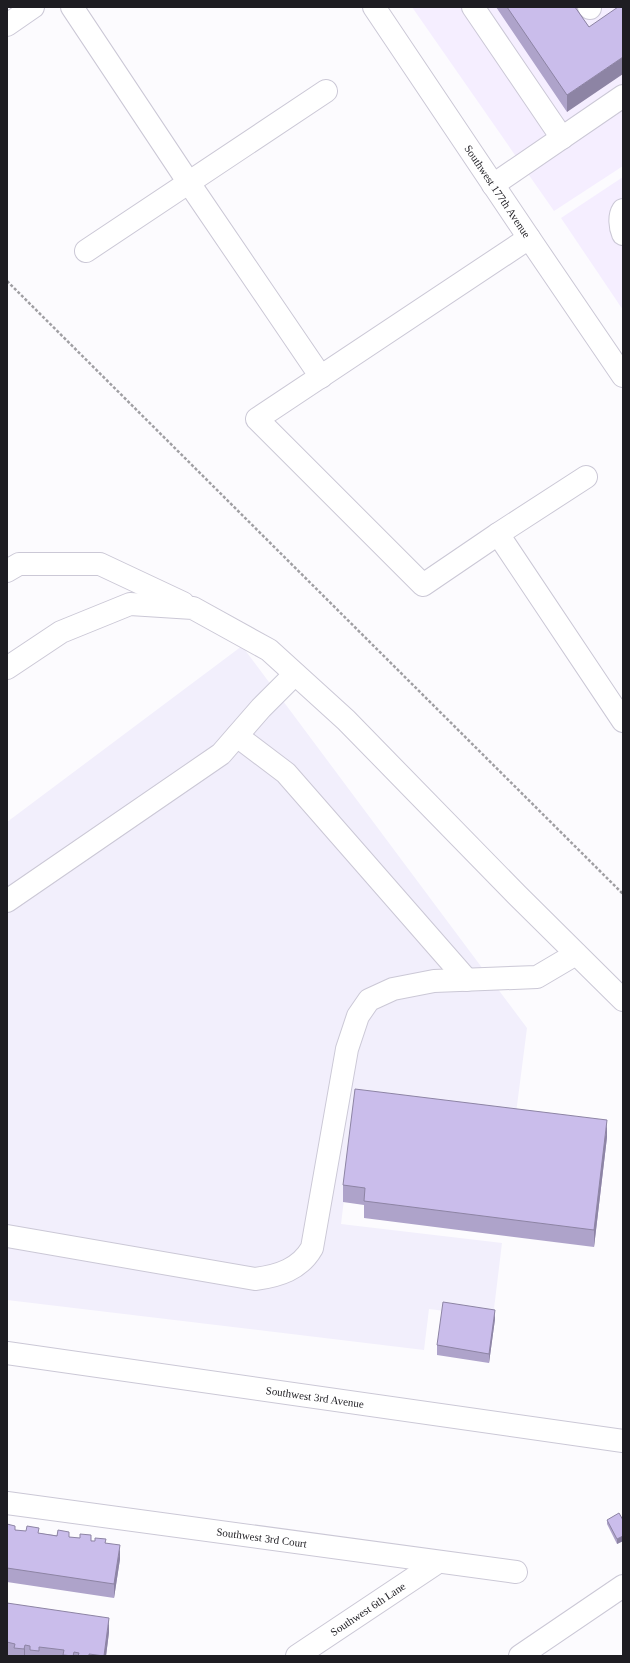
<svg xmlns="http://www.w3.org/2000/svg" width="630" height="1663" viewBox="0 0 630 1663" font-family="'Times New Roman',serif">
  <style>
    .commercial { fill: #f5eeff }
    .built { fill: #f2effc }
    .lines { fill: none; stroke-linecap: round; stroke-linejoin: round }
    .minor-casing { stroke: #cbc8d6; stroke-width: 24 }
    .major-casing { stroke: #cbc8d6; stroke-width: 24 }
    .path { stroke: #a09fa3; stroke-width: 2.5; stroke-dasharray: 3 2; stroke-linecap: butt }
    .minor { stroke: #fff; stroke-width: 22 }
    .major { stroke: #fff; stroke-width: 22 }
    .wall { fill: #aea3ca }
    .shaded-wall { fill: #8d84a4 }
    .building { fill: #cabdeb; stroke: #8d84a4 }
    .labels { text-anchor: middle; stroke-width: 3; stroke-linejoin: round; paint-order: stroke }
    .street-label { font-size: 11px; fill: #1e1d22; stroke: #fff }
  </style>
  <rect width="100%" height="100%" fill="#fcfbfe"/>
  <!-- commercial -->
  <path class="commercial" d="M 412,7 L 623,7 L 623,166 L 554,211 Z
    M 623,177 L 623,310 L 561,218 Z"/>
  <!-- built -->
  <path class="built" d="M 242,646 L 527,1028 L 515,1121 L 356,1102 L 341,1224 L 502,1243 L 493,1317 L 429,1309 L 424,1350 L 7,1300 L 7,822 Z"/>
  <g class="lines">
    <!-- minor casing -->
    <g class="minor-casing">
      <g id="minor">
        <path d="M 72,7 L 189,183 L 321,377"/>
        <path d="M 473,7 L 562,138"/>
        <path d="M 589,7 L 590,8"/>
        <path d="M 7,25 L 33,7"/>
        <path d="M 493,185 L 623,96"/>
        <path d="M 623,210 C 619,216 620,227 623,234"/>
        <path d="M 529,238 L 257,419 L 423,585 L 498,534 L 623,721"/>
        <path d="M 86,251 L 326,91"/>
        <path d="M 498,534 L 586,477"/>
        <path d="M 7,571 L 19,564 L 100,564 L 183,603"/>
        <path d="M 7,668 L 61,632 L 130,604 L 193,608 L 269,650 L 346,720 L 517,895 L 623,1000"/>
        <path d="M 237,736 L 286,773 L 467,980"/>
        <path d="M 7,901 L 221,754 L 261,708 L 295,674"/>
        <path d="M 7,1236 L 255,1279 C 279,1276 300,1269 312,1248 L 347,1049 L 358,1016 L 369,1000 L 393,989 L 434,981 L 537,977 L 576,954"/>
        <path id="s1" d="M 7,1353 L 623,1441"/>
        <path id="s2" d="M 7,1503 L 516,1572"/>
        <path id="s3" d="M 297,1656 L 438,1562"/>
        <path d="M 520,1656 L 623,1586"/>
      </g>
    </g>
    <!-- major casing -->
    <g class="major-casing">
      <g id="major">
        <path id="s4" d="M 374,7 L 529,238 L 623,376"/>
      </g>
    </g>
    <!-- path -->
    <path class="path" d="M 7,281 L 623,894"/>
    <!-- minor -->
    <use href="#minor" class="minor"/>
    <!-- major -->
    <use href="#major" class="major"/>
  </g>
  <!-- wall -->
  <path class="wall" d="M 496,7 L 575,7 L 589,27 L 567,112 Z
    M 607,1137 L 594,1247 L 364,1218 L 364,1205 L 343,1202 L 343,1185 Z
    M 495,1319 L 489,1363 L 437,1355 L 437,1345 Z
    M 607,1520 L 623,1520 L 623,1541 L 617,1544 L 607,1524 Z
    M 7,1524 L 15,1530 L 69,1537 L 106,1543 L 120,1559 L 114,1598 L 7,1582 Z
    M 7,1603 L 109,1632 L 106,1656 L 7,1656 Z"/>
  <!-- shaded-wall -->
  <path class="shaded-wall" d="M 623,57 L 623,74 L 567,112 L 567,95 Z
    M 607,1120 L 607,1137 L 594,1247 L 594,1230 Z
    M 495,1310 L 495,1319 L 489,1363 L 489,1354 Z
    M 623,1536 L 623,1541 L 617,1544 L 617,1539 Z
    M 120,1545 L 120,1559 L 114,1598 L 114,1584 Z
    M 109,1618 L 109,1632 L 106,1656 L 104,1656 Z
    M 25,1645 L 25,1656 L 24,1656 L 24,1649 Z"/>
  <!-- building -->
  <path class="building" d="M 507,7 L 575,7 L 589,27 L 618,7 L 623,7 L 623,57 L 567,95 Z
    M 355,1089 L 607,1120 L 594,1230 L 364,1201 L 365,1188 L 343,1185 Z
    M 443,1302 L 495,1310 L 489,1354 L 437,1345 Z
    M 619,1513 L 623,1520 L 623,1536 L 617,1539 L 607,1520 Z
    M 7,1524 L 15,1526 L 15,1530 L 26,1531 L 27,1526 L 39,1528 L 38,1533 L 57,1536 L 58,1530 L 69,1532 L 69,1537 L 80,1538 L 80,1534 L 91,1535 L 91,1541 L 95,1541 L 95,1538 L 106,1539 L 105,1543 L 120,1545 L 114,1584 L 7,1568 Z
    M 7,1603 L 109,1618 L 104,1656 L 89,1654 L 89,1656 L 78,1656 L 79,1653 L 74,1652 L 73,1656 L 63,1655 L 64,1650 L 39,1647 L 39,1651 L 30,1650 L 30,1646 L 25,1645 L 24,1649 L 14,1648 L 15,1644 L 7,1642 Z"/>
  <g class="labels">
    <!-- street labels -->
    <g class="street-label">
      <text dy="4" stroke="none"><textPath href="#s4" startOffset="222">Southwest 177th Avenue</textPath></text>
      <text dy="4" stroke="none"><textPath href="#s1" startOffset="311">Southwest 3rd Avenue</textPath></text>
      <text dy="4" stroke="none"><textPath href="#s2" startOffset="257">Southwest 3rd Court</textPath></text>
      <text dy="4" stroke="none"><textPath href="#s3" startOffset="85">Southwest 6th Lane</textPath></text>
    </g>
  </g>
  <!-- border -->
  <rect width="630" height="1663" fill="none" stroke="#1e1d22" stroke-width="16"/>
</svg>
